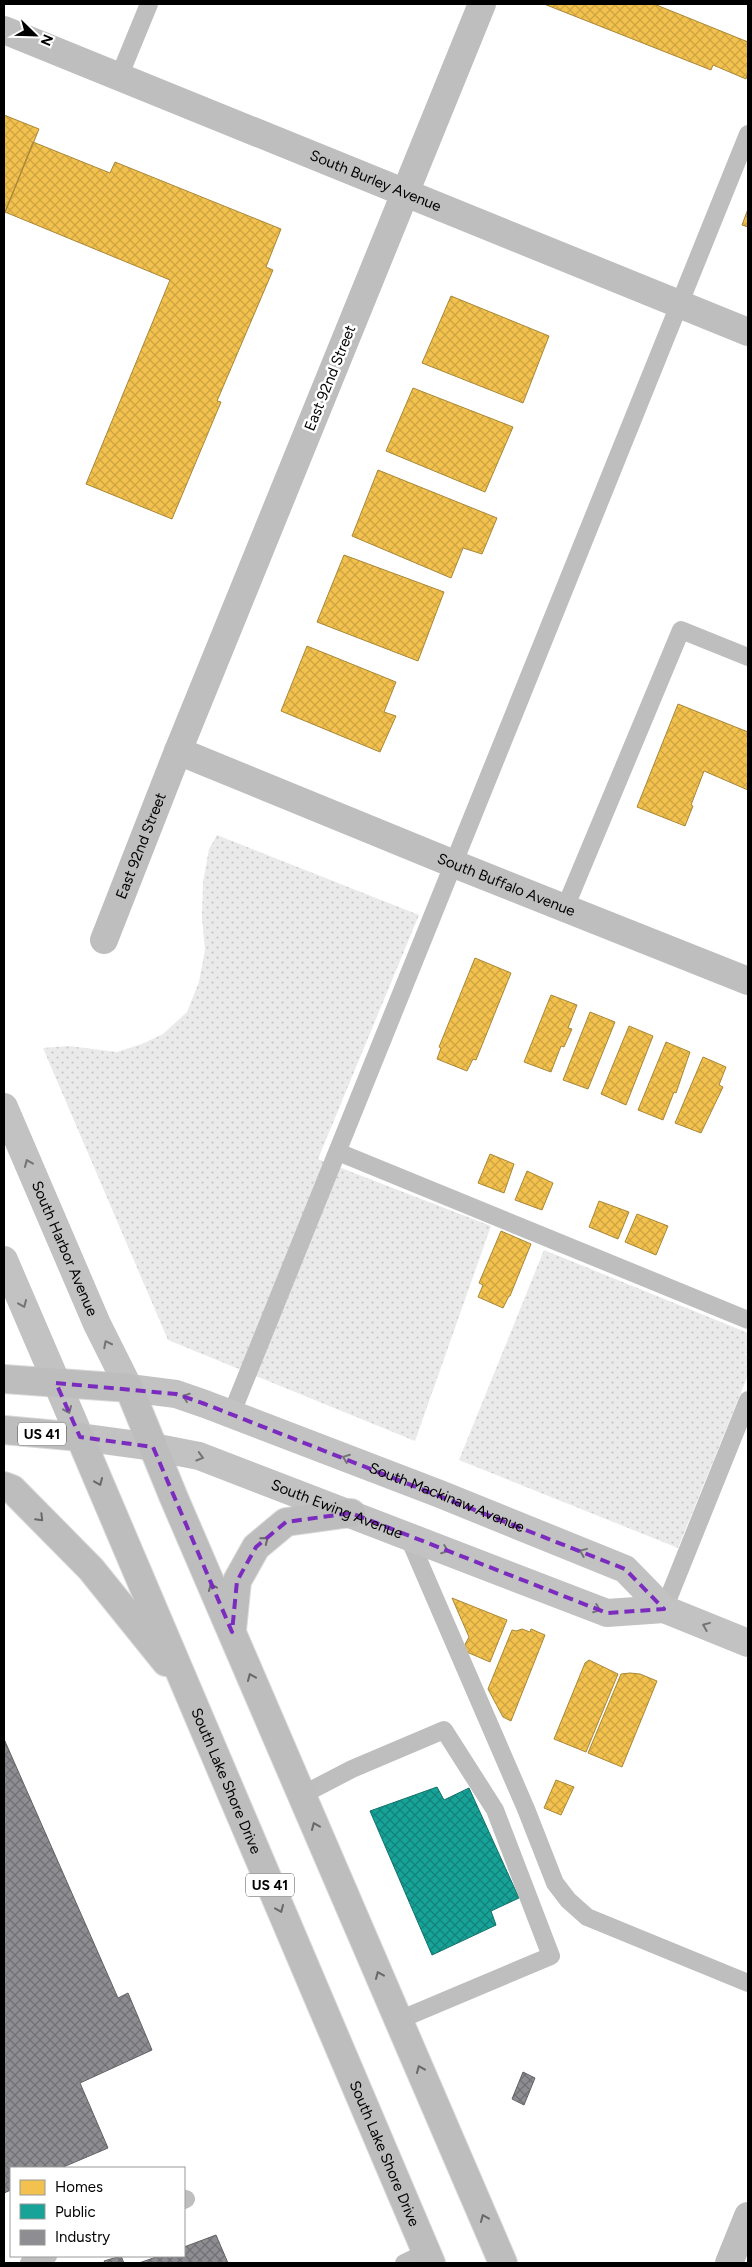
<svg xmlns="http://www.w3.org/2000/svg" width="752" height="2267" viewBox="0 0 752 2267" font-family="Figtree,sans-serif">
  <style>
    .grass { fill: url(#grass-dots) }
    .homes { fill: url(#homes-cross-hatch); stroke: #a98737 }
    .public { fill: url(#public-cross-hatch); stroke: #10726a }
    .industry { fill: url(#industry-cross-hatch); stroke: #636366 }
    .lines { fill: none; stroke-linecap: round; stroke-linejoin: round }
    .primary-casing { stroke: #dbdbdb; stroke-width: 30 }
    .service { stroke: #bebebe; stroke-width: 18 }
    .minor { stroke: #bebebe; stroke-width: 28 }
    .tertiary { stroke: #bebebe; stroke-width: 28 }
    .secondary { stroke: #c2c2c2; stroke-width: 28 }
    .primary { stroke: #bdbdbd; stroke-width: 28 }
    .oneway { stroke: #747474 }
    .oneway2 { stroke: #686868 }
    .marked { fill: none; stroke: #7b2cbf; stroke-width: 4; stroke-dasharray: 10 6; stroke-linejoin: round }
    .labels { text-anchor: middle; stroke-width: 5; stroke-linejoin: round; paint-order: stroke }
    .shield { fill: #fff; stroke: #4c4c4c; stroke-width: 1 }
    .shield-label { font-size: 14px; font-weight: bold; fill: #000 }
    .street-label { font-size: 15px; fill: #000; stroke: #fff }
  </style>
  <defs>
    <pattern id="grass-dots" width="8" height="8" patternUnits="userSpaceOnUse" patternTransform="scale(1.25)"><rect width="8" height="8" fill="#eaeaea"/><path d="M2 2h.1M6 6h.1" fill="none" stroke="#c7c7c7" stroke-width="1.8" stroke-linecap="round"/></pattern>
    <pattern id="homes-cross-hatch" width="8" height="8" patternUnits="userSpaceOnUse" patternTransform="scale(1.25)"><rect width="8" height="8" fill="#f2c14e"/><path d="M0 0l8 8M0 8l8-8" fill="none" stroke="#cea442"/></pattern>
    <pattern id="public-cross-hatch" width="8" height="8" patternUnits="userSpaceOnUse" patternTransform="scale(1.25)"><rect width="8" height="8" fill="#17a398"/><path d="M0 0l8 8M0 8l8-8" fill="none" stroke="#12827a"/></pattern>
    <pattern id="industry-cross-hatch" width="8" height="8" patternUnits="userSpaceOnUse" patternTransform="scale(1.25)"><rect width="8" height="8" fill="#8d8d92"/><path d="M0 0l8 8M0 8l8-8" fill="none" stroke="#717175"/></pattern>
  </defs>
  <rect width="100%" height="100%" fill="#fff"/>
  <!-- grass -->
  <path class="grass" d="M 217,835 L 419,915 L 318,1159 L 491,1226 L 415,1441 L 168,1340 L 43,1048 L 69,1046 L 117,1052 L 142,1044 L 163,1034 L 187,1012 L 199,982 L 205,950 L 202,918 L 203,882 L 209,849 Z
    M 544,1250 L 748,1333 L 748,1375 L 678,1548 L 459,1460 Z"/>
  <!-- homes -->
  <path class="homes" d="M 544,4 L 654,4 L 748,42 L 748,73 L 746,79 L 713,65 L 711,70 Z
    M 4,115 L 39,129 L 4,215 Z
    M 33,142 L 110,173 L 115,162 L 281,229 L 266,267 L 273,270 L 217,401 L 221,402 L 172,519 L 86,484 L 170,280 L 5,212 Z
    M 748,209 L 748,227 L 742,225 Z
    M 451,296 L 549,336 L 523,403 L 422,363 Z
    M 413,388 L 513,427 L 485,492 L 386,451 Z
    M 378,470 L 497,518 L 482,554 L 463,548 L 451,578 L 352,536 Z
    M 344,555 L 444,592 L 418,661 L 317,622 Z
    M 307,646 L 396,682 L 384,712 L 396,716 L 380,752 L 281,711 Z
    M 678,704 L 748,732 L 748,790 L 704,771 L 691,805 L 693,806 L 685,826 L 637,807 Z
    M 475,958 L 511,973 L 476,1060 L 473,1059 L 467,1071 L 437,1059 L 441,1048 L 439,1047 Z
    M 551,995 L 577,1005 L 568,1028 L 572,1029 L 564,1047 L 561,1046 L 551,1072 L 524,1062 Z
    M 590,1012 L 615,1022 L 588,1089 L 563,1080 Z
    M 629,1026 L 653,1036 L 626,1105 L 601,1094 Z
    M 666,1042 L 690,1052 L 676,1093 L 674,1092 L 663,1120 L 638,1110 Z
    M 703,1057 L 726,1067 L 719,1085 L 723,1087 L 701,1133 L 675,1123 Z
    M 490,1154 L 514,1164 L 504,1193 L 478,1183 Z
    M 527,1171 L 553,1183 L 542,1210 L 515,1200 Z
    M 599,1201 L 629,1212 L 618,1239 L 589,1227 Z
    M 637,1214 L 668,1226 L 656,1255 L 625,1242 Z
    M 501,1231 L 531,1244 L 510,1296 L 509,1296 L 503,1308 L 478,1297 L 483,1285 L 479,1283 Z
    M 452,1598 L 507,1620 L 490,1662 L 462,1650 L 469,1637 Z
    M 522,1629 L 530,1632 L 531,1629 L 545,1635 L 511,1721 L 503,1717 L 488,1689 L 512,1630 L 516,1631 Z
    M 589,1660 L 618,1674 L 586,1752 L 554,1739 L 585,1663 Z
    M 630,1673 L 640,1674 L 657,1681 L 622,1767 L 588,1753 L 621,1674 Z
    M 556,1780 L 574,1787 L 561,1815 L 544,1808 Z"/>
  <!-- public -->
  <path class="public" d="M 437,1787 L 444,1800 L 469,1788 L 519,1898 L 491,1911 L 496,1925 L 432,1955 L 370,1811 Z"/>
  <!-- industry -->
  <path class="industry" d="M 4,1739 L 118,1998 L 128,1993 L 152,2050 L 80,2083 L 108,2148 L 61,2168 L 11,2168 L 11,2190 L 4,2193 Z
    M 523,2072 L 535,2078 L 524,2105 L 512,2099 Z
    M 216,2235 L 228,2263 L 139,2263 L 159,2256 L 184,2256 L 184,2247 Z
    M 121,2256 L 124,2263 L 105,2263 L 104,2261 Z"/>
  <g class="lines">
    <!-- primary casing -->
    <g class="primary-casing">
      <g id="primary">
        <path d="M 4,1379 L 129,1388 L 174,1498 L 503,2263"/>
        <path id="s6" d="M 4,1430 L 80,1437 L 431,2263"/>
        <path d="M 4,1486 L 12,1489 L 91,1569 L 166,1662"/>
        <path d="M 232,1630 L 237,1581 L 256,1547 L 286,1522 L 351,1513"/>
      </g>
    </g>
    <!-- service -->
    <path class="service" d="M 119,77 L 149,4
      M 565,908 L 681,630 L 748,657
      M 338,1152 L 748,1320
      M 231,1415 L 748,134
      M 408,1536 L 526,1809 L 555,1883 L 568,1900 L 587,1917 L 748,1983
      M 664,1609 L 748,1400
      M 302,1795 L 352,1769 L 444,1730 L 495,1810 L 551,1956 L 399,2020
      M 184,2200 L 186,2199
      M 29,2263 L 48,2256
      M 404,2263 L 427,2252"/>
    <!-- minor -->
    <g class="minor">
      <path id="s1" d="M 4,30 L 748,332"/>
      <path id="s2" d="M 104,940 L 178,751"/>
      <path d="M 729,2263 L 748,2216"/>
    </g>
    <!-- tertiary -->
    <path class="tertiary" id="s3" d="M 482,4 L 178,751 L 454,864 L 748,981"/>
    <!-- secondary -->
    <g class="secondary">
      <path id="s4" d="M 4,1107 L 97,1324 L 129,1388 L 176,1394 L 205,1404 L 440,1494 L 625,1569 L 664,1609 L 748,1643"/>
      <path id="s5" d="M 4,1260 L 80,1437 L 153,1447 L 199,1456 L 607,1613 L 664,1609"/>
    </g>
    <!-- primary -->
    <use href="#primary" class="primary"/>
  </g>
  <!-- one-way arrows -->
  <defs><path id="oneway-chevron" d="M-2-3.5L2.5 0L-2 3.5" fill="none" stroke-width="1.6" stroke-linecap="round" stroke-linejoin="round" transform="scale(1.25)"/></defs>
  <g class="oneway">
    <use href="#oneway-chevron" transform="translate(28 1163) rotate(-113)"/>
    <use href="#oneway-chevron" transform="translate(23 1304) rotate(67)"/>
    <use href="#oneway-chevron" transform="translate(107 1344) rotate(-117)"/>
    <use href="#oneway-chevron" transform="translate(186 1397) rotate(-161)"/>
    <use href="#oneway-chevron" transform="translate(68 1410) rotate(67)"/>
    <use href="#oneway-chevron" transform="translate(200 1457) rotate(16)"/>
    <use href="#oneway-chevron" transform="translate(346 1458) rotate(-159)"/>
    <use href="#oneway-chevron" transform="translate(445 1550) rotate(21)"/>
    <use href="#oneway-chevron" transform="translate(583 1552) rotate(-158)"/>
    <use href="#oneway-chevron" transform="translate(597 1609) rotate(21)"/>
    <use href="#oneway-chevron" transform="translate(706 1626) rotate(-158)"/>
  </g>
  <g class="oneway2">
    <use href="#oneway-chevron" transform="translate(99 1482) rotate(67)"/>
    <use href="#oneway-chevron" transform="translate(40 1518) rotate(45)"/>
    <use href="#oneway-chevron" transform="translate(265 1540) rotate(-39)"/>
    <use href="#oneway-chevron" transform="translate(212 1587) rotate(-113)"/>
    <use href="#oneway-chevron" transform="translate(251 1677) rotate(-113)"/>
    <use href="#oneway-chevron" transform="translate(315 1826) rotate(-113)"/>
    <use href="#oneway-chevron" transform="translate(280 1909) rotate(67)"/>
    <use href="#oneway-chevron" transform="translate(379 1975) rotate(-113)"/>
    <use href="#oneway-chevron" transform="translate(420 2069) rotate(-113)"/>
    <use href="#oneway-chevron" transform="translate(484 2218) rotate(-113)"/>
  </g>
  <!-- marked area -->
  <path class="marked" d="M 56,1383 L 176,1394 L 205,1404 L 625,1569 L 664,1609 L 607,1613 L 351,1513 L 286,1522 L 256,1547 L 237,1581 L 232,1632 L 153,1447 L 80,1437 Z"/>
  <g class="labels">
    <!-- shield labels -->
    <g class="shield">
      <rect x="18" y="1422.5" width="48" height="23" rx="4"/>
      <rect x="246" y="1873.5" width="48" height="23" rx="4"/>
    </g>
    <g class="shield-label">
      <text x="42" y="1439">US 41</text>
      <text x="270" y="1890">US 41</text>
    </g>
    <!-- street labels -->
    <g class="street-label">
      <text dy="5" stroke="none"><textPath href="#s1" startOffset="401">South Burley Avenue</textPath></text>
      <text transform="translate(330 378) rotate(-68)" y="5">East 92nd Street</text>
      <text dy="5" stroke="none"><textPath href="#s2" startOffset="101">East 92nd Street</textPath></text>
      <text dy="5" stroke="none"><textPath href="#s3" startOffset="1161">South Buffalo Avenue</textPath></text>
      <text dy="5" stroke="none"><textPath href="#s4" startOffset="154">South Harbor Avenue</textPath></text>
      <text dy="5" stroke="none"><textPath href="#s4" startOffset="645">South Mackinaw Avenue</textPath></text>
      <text dy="5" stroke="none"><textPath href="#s5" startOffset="461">South Ewing Avenue</textPath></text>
      <text dy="5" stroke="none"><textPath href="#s6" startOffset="450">South Lake Shore Drive</textPath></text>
      <text dy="5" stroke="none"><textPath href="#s6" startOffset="855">South Lake Shore Drive</textPath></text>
    </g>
  </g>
  <!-- border -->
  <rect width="752" height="2267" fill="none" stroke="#000000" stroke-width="10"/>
  <!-- legend -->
  <rect x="10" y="2167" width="175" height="90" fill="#ffffff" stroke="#999999"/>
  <rect x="20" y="2180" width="25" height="15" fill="#f2c14e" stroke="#999999"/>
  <text x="55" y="2192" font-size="15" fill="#000000">Homes</text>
  <rect x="20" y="2204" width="25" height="15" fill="#17a398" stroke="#999999"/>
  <text x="55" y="2217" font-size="15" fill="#000000">Public</text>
  <rect x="20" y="2230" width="25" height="15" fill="#8d8d92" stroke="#999999"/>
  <text x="55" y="2242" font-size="15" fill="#000000">Industry</text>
  <!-- north arrow -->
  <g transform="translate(35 35) rotate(113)" stroke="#ffffff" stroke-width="4" paint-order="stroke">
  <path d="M0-4L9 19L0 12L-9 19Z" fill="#000000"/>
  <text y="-8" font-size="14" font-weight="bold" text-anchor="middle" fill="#000000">N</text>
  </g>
</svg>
